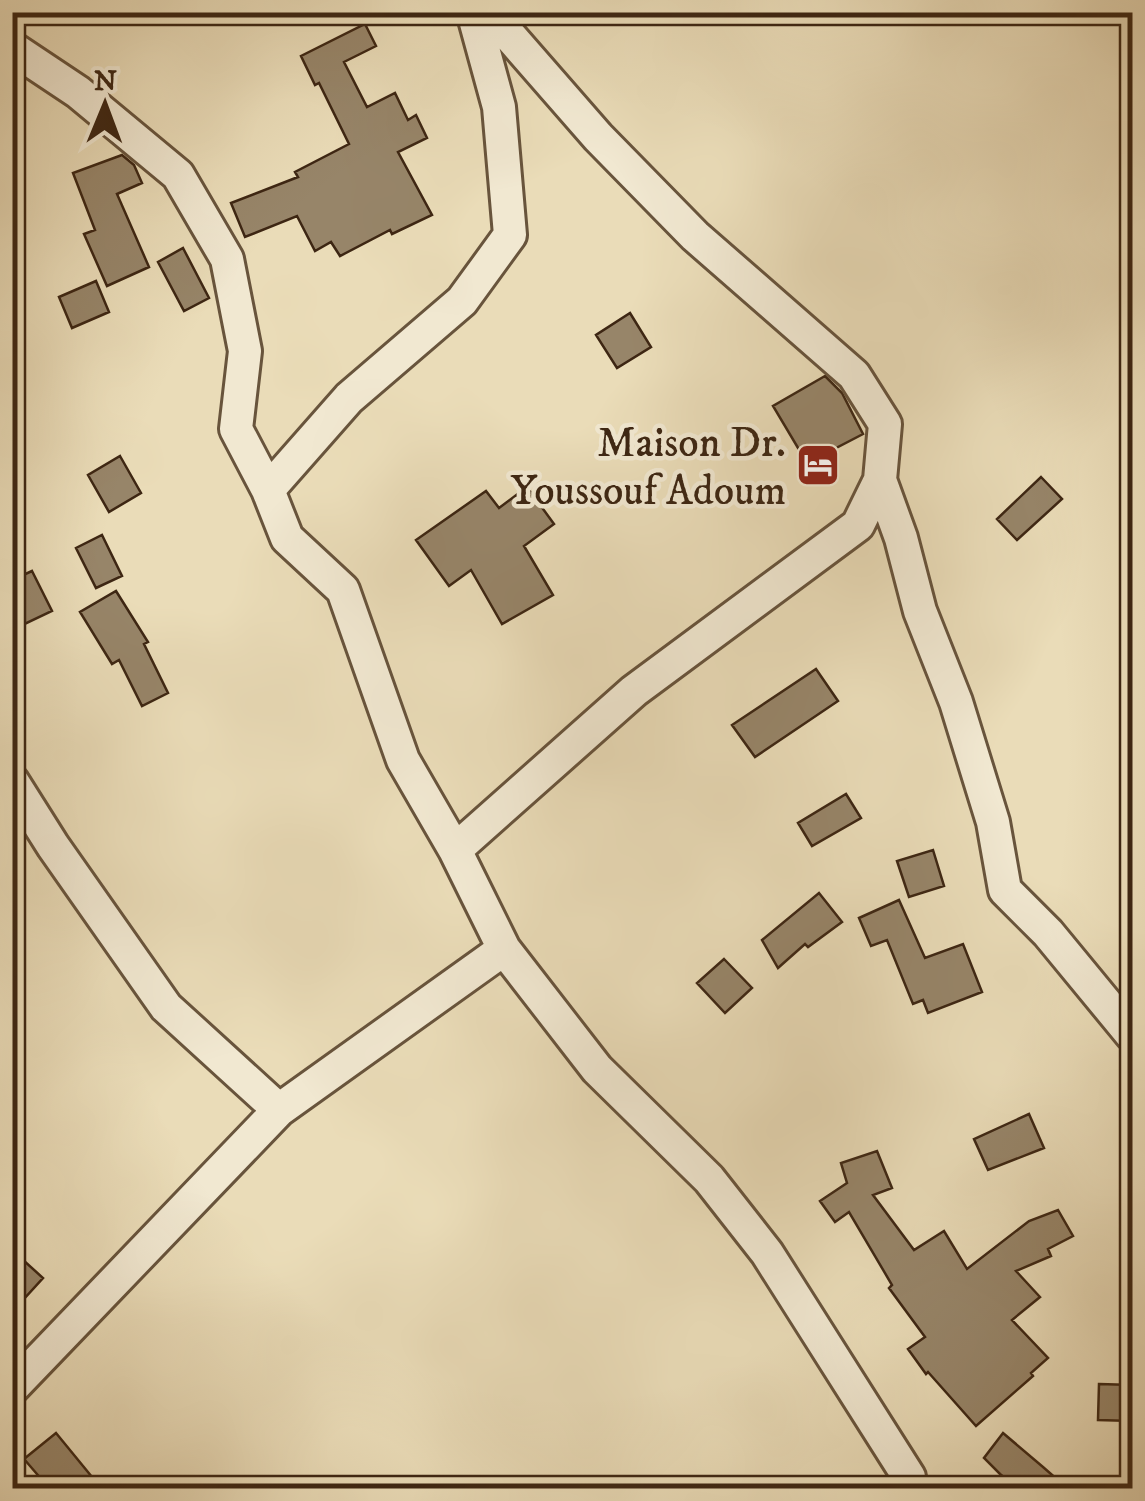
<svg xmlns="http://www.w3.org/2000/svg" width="1145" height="1501" viewBox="0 0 1145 1501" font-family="'IM FELL DW Pica',serif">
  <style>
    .building { fill: #978569; stroke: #3d2613; stroke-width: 2.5 }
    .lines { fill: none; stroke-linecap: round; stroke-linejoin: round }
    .minor-casing { stroke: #68543c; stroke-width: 38 }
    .minor { stroke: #f1e8d1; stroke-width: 32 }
    .labels { text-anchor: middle; stroke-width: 9; stroke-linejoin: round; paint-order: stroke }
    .poi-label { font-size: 42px; fill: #3d2613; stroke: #f1e8d1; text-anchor: end }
  </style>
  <rect width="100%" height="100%" fill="#eadcb8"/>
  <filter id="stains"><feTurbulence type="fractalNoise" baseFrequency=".002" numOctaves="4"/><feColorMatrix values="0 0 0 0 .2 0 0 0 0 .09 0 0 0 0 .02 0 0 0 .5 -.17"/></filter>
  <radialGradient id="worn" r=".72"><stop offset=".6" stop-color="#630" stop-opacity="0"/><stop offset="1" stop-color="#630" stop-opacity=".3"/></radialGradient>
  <!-- building -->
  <path class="building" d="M 365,24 L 376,46 L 344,62 L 367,107 L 395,93 L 408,120 L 416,115 L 427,138 L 398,152 L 432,215 L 392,234 L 390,230 L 340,256 L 331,242 L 315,251 L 297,216 L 245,237 L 231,203 L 298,177 L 295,172 L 349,144 L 319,83 L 315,85 L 301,56 Z
    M 122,155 L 134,165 L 142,183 L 117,194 L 149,267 L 107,286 L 84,234 L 95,230 L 73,173 Z
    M 183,248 L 209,298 L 184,311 L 158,262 Z
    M 96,281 L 109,312 L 72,328 L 59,297 Z
    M 630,313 L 651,347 L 617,368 L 596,335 Z
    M 825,376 L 842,393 L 863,434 L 807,463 L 773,406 Z
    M 120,456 L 141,493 L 109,512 L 88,475 Z
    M 1041,477 L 1062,499 L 1017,540 L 997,519 Z
    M 527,487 L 554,524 L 524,546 L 553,595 L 502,624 L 471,570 L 449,586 L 416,540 L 486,491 L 499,508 Z
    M 102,535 L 122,576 L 96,588 L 76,548 Z
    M 32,571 L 52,611 L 12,630 L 12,580 Z
    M 116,591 L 148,642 L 144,644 L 168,693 L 142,706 L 119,660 L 112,664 L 80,612 Z
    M 816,669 L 838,701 L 755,757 L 732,725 Z
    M 846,794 L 861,818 L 812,846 L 798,823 Z
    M 933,850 L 944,886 L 909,897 L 897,861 Z
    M 819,893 L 842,922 L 808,947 L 805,944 L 778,968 L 762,940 Z
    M 899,900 L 925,958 L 963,944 L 982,992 L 928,1013 L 923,1000 L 913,1004 L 887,940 L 871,946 L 859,918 Z
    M 724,959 L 752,988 L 725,1013 L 697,983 Z
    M 1029,1114 L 1044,1148 L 988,1170 L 974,1139 Z
    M 877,1151 L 892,1188 L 873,1195 L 914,1250 L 944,1231 L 967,1269 L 1029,1221 L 1058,1210 L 1073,1236 L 1048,1249 L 1051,1256 L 1016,1271 L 1040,1297 L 1012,1320 L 1048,1358 L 1031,1373 L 1033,1376 L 976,1426 L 928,1372 L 926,1374 L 908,1349 L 925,1337 L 889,1288 L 892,1285 L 849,1212 L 835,1222 L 820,1201 L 847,1183 L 841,1163 Z
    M 12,1250 L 43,1278 L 12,1312 Z
    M 1099,1384 L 1132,1385 L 1132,1421 L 1098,1420 Z
    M 56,1433 L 101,1488 L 49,1488 L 24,1459 Z
    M 1003,1433 L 1043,1467 L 1067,1488 L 1017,1488 L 1000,1474 L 984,1458 Z"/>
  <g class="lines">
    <!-- minor casing -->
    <g class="minor-casing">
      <path id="minor" d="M 473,12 L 499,107 L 510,235 L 462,301 L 349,398 L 268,490 L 287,538 L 343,590 L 403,760 L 455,850 L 634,691 L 858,525 L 880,480
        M 489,12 L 598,137 L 695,236 L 854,375 L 885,424 L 880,480 L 901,538 L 920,611 L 956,702 L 993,822 L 1005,890 L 1048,933 L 1132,1035
        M 12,48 L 78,92 L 178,175 L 227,259 L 245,351 L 236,429 L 268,490
        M 12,781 L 53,846 L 166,1007 L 279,1110 L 504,949
        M 455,850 L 504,949 L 597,1069 L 709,1179 L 767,1253 L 909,1477 L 910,1488
        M 12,1388 L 279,1110"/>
    </g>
    <!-- minor -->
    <use href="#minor" class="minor"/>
  </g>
  <!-- icons -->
  <defs>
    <g id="hotel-square" transform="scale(2.25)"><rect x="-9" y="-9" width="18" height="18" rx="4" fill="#8f2418" stroke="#f1e8d1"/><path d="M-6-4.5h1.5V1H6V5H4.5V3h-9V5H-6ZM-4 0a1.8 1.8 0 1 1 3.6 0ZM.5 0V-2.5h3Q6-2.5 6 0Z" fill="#fff"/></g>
  </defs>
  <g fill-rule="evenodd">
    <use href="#hotel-square" x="818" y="465"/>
  </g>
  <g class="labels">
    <!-- poi labels -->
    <g class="poi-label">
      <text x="786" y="456">Maison Dr.<tspan x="786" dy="48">Youssouf Adoum</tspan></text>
    </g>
  </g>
  <!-- margin -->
  <rect width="1145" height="1501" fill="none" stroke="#eadcb8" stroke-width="50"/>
  <rect x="15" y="15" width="1115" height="1471" fill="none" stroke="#3d2613" stroke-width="5"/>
  <rect x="25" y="25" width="1095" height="1451" fill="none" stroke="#3d2613" stroke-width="2.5"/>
  <!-- north arrow -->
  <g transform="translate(105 105) rotate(1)" stroke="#f1e8d1" stroke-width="8" paint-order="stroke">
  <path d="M0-8L18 38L0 25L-18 38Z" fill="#3d2613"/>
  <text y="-15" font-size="28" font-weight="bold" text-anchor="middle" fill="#3d2613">N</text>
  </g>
  <rect width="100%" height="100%" filter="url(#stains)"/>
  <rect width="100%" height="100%" fill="url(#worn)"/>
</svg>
